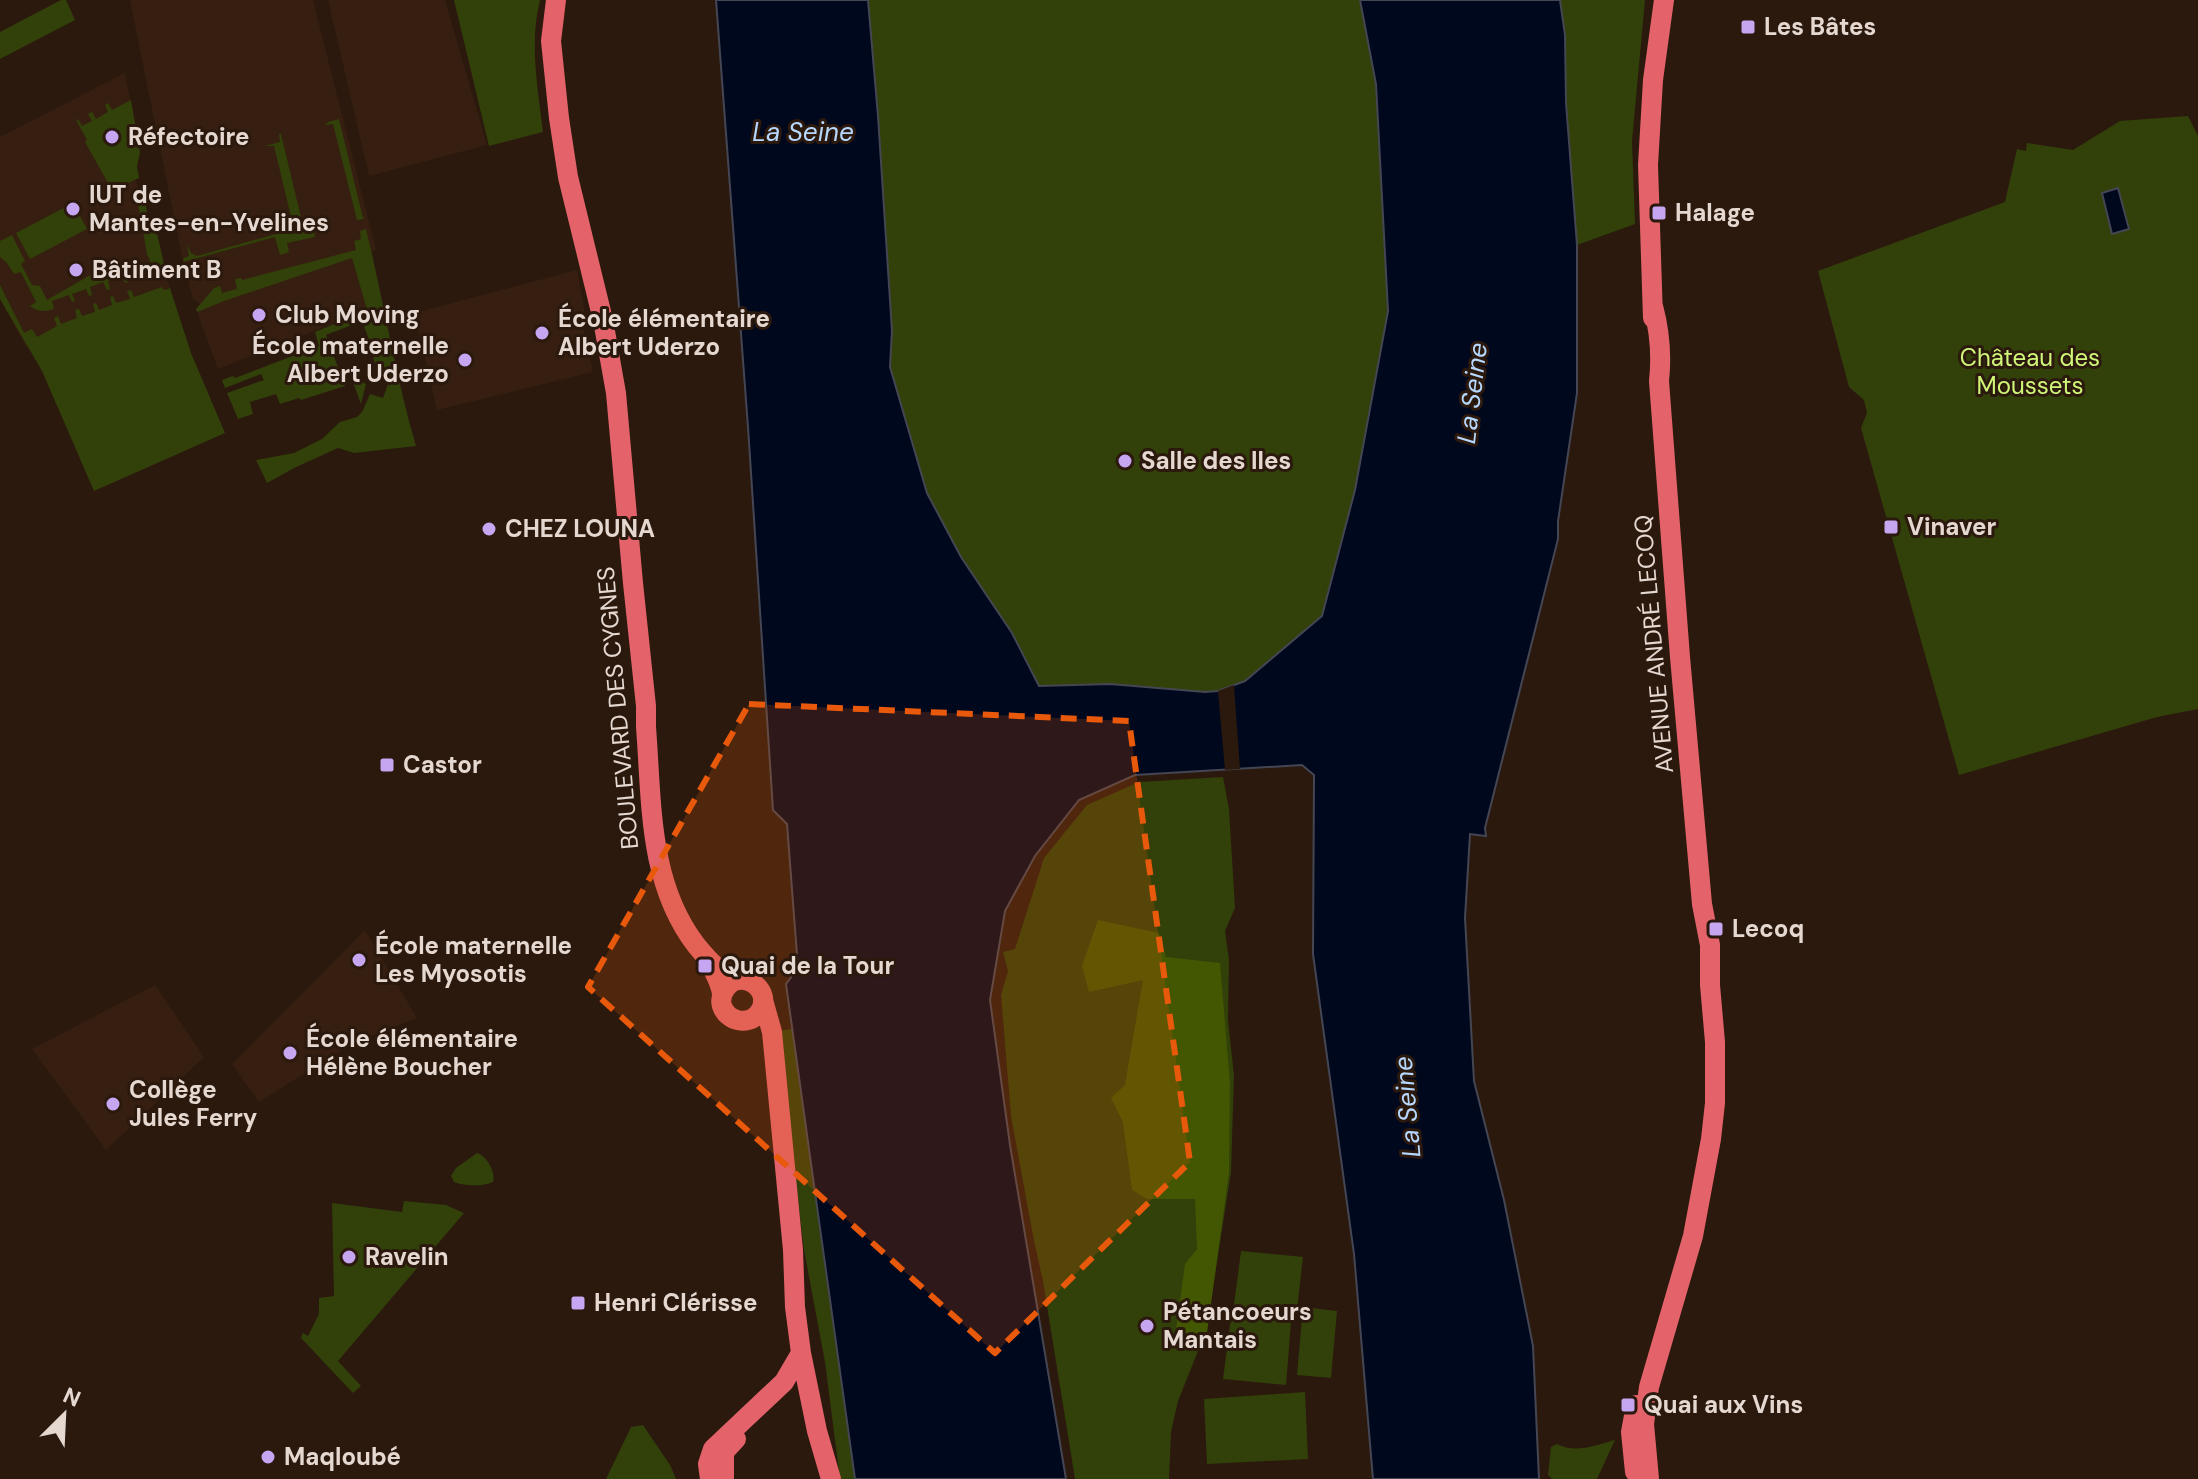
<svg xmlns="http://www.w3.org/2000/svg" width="2198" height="1479" viewBox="0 0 2198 1479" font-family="'DM Sans',sans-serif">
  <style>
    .built { fill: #361f10 }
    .green { fill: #324009 }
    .forest { fill: #435602 }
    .water { fill: #00081d; stroke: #454653; stroke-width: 2 }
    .pier { fill: #2b190e }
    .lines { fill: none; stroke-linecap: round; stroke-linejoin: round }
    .major { stroke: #e4636a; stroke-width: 20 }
    .marked { fill: #e8590c; fill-opacity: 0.2; stroke: #e8590c; stroke-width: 6; stroke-dasharray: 16 10; stroke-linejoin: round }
    .poi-dot { fill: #c6a6f0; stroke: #2b190e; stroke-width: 3 }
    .labels { text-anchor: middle; stroke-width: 6; stroke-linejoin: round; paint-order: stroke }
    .poi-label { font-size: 24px; font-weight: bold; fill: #e5d8d1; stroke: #2b190e; text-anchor: start }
    .park-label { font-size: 24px; fill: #d0f678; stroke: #2b190e }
    .street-label { font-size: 24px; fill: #e5d8d1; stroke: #2b190e }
    .water-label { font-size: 26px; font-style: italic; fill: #b7d8fe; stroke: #2b190e }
  </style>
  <rect width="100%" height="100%" fill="#2b190e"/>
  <!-- built -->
  <path class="built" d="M 130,0 L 313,0 L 376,250 L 352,258 L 367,310 L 218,369 L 196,309 L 200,304 L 193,299 L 183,262 Z
    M 328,0 L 445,0 L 487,145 L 369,176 Z
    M 125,73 L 140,152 L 137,166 L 139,178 L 135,180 L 145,201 L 148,217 L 155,225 L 170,288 L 64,328 L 27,348 L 0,299 L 0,137 Z
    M 577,270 L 586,319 L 582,321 L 593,372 L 437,410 L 414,313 Z
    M 365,930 L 417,1018 L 355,1042 L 259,1102 L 232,1064 Z
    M 155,985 L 204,1057 L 106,1150 L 32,1049 Z"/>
  <!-- green -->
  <path class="green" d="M 61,0 L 66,0 L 75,20 L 0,59 L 0,32 Z
    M 454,0 L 540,0 C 529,43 538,89 543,132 L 489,146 Z
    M 868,0 L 1360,0 L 1376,84 L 1388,311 L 1355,490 L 1322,616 L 1245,681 L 1218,691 L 1205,692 L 1110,684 L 1039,686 L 1012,633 L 961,557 L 927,493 L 890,367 L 892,331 L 878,116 Z
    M 1560,0 L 1645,0 L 1632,141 L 1635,224 L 1577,245 L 1566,103 L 1565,35 Z
    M 131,100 L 140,152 L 137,166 L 139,178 L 112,190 L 85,142 L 87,140 L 76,120 L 78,119 L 82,126 L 92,121 L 88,114 L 92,112 L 96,119 L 108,112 L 105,105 L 108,103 L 112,110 Z
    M 2188,116 L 2198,136 L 2198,709 L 2157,717 L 1959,775 L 1861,428 L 1867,413 L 1864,400 L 1849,387 L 1818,271 L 2005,202 L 2017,149 L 2026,151 L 2027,143 L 2073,150 L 2120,121 Z
    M 339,119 L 362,214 L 364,219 L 357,220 L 333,124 L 325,125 L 328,122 Z
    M 279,134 L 281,134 L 305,234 L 314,232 L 315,237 L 287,243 L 289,252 L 280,255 L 275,237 L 183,262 L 184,258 L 189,256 L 187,244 L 191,253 L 197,256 L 294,229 L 274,146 L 265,146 L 280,142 Z
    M 145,201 L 148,217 L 155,225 L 165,268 L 156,272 L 151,264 L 137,268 L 151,263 L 147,254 L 138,204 Z
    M 73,203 L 87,229 L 30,259 L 16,233 Z
    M 366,229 C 384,302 395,374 416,446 L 354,453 L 338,448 L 294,468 L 267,483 L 256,460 L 294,453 L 322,439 L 340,422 L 357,417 L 362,412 L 370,394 L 383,398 L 389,381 L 380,377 L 373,358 L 375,356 L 362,321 L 326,335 L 339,370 L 355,364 L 362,382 L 366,384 L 361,404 L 350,374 L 343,376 L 345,386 L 301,400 L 299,398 L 280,404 L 276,394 L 250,402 L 253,414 L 238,419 L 227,393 L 264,380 L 261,374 L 225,388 L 222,380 L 233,376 L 235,378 L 319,346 L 315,332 L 367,310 L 352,258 L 224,301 L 197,312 L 196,309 L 214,288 L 220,286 L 222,293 L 237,289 L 235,279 L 241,278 L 242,280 L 356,250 L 354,241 L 361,239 L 360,231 Z
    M 12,235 L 25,261 L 21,264 L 32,285 L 40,286 L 47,300 L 99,270 C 105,272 109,272 113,267 L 113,258 L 115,257 L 128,282 L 125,283 L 122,276 L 108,281 L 110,289 L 107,290 L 103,282 L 90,287 L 92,295 L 89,296 L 86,289 L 72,294 L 75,301 L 72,302 L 69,295 L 52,301 L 54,309 C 44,312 38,312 30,306 L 36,302 L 21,272 L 14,274 L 7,263 L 0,257 L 0,241 Z
    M 0,285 L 24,333 L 32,329 L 37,337 L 57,326 L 54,318 L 58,316 L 61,324 L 77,318 L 75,310 L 79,309 L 82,316 L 95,312 L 93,304 L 96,303 L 99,310 L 112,305 L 110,297 L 113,296 L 116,303 L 130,299 L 127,291 L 131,290 L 134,297 L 162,287 L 164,290 L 170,288 L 191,353 L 225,433 L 94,491 L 42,371 L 0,299 Z
    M 1223,777 L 1229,809 L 1235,908 L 1225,931 L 1229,960 L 1228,1020 L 1234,1076 L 1231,1172 L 1209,1313 L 1198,1351 L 1178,1401 L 1171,1432 L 1169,1479 L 1075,1479 L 1043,1281 L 1034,1241 L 1011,1116 L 1001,995 L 1008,971 L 1003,952 L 1015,949 L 1044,858 L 1087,805 L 1139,782 Z
    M 797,1028 L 856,1479 L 840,1479 L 825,1362 L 804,1250 L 778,1031 Z
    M 477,1153 C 487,1156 496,1173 493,1182 C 483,1187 464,1186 454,1182 L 451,1176 L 456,1168 Z
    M 404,1201 L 446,1205 L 464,1213 L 338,1361 L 361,1386 L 353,1393 L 301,1338 L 303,1333 L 308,1336 L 319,1314 L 319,1298 L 334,1296 L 332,1203 L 402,1212 Z
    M 1241,1251 L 1303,1257 L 1296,1318 L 1233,1312 Z
    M 1303,1307 L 1337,1311 L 1331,1378 L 1297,1375 Z
    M 1231,1317 L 1291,1322 L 1286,1385 L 1223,1379 Z
    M 1305,1392 L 1308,1459 L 1207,1464 L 1204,1399 Z
    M 643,1425 L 670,1465 L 676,1479 L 606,1479 L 631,1427 Z
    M 1615,1440 L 1597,1479 L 1552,1479 L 1548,1475 L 1551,1447 L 1557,1444 C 1575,1454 1596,1445 1615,1440 Z"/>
  <!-- forest -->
  <path class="forest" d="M 1098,920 L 1159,933 L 1166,957 L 1220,963 L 1230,1082 L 1229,1172 L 1207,1333 L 1175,1337 L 1185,1264 L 1197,1249 L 1195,1199 L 1147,1199 L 1132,1190 L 1123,1122 L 1111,1098 L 1125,1085 L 1143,980 L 1089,992 L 1082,966 Z"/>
  <!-- water -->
  <path class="water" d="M 716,0 L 868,0 L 878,116 L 892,331 L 890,367 L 927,493 L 961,557 L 1012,633 L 1039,686 L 1110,684 L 1205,692 L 1218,691 L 1245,681 L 1322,616 L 1355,490 L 1388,311 L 1376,84 L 1360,0 L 1560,0 L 1565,35 L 1566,103 L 1577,245 L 1577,393 L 1558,521 L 1558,539 L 1485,828 L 1486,836 L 1470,834 L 1465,918 L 1474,1081 L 1504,1200 L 1533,1346 L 1539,1479 L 1373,1479 L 1354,1254 L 1313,954 L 1314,775 L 1302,765 L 1135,775 L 1079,800 L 1035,856 L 1005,911 L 990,1000 L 1010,1145 L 1066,1479 L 855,1479 L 786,984 L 798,968 L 787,824 L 773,810 L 748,427 Z
    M 2118,188 L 2129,229 L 2112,234 L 2102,193 Z"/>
  <!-- pier -->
  <path class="pier" d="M 1234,685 L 1240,769 L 1225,770 L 1218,691 Z"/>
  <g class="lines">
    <!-- major -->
    <path class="major" d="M 556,0 L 551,41 L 559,118 L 568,177 L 603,320 L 616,393 L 633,583 L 646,706 L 646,727 C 652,803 648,882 696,945 C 709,961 719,972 738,980
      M 1653,318 L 1648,165 L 1653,80 L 1664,0
      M 711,965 C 715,974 721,984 722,994 C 722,1000 720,1000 722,1006 C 727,1021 747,1026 758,1014 C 778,991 736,961 722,995
      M 763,1000 L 772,1032 L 793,1250 L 795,1307 L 801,1353 L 817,1431 L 831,1479
      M 1635,1472 L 1631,1432 L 1636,1405
      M 710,1479 L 708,1464 L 713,1449 L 784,1382 L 801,1353
      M 724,1479 L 724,1452 L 736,1439
      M 1649,1479 L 1644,1424 L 1649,1387 L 1693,1236 L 1711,1139 L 1715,1103 L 1715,1042 L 1710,985 L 1710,945 L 1702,904 L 1680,657 L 1659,381 C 1662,354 1660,332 1653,306"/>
  </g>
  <!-- marked area -->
  <path class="marked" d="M 749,704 L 1129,721 L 1190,1162 L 995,1353 L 588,987 Z"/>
  <!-- markers -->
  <g class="poi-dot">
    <rect x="1740" y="19" width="16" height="16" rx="4"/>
    <circle cx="112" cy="137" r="8"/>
    <circle cx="73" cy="209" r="8"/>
    <rect x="1651" y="205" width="16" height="16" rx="4"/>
    <circle cx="76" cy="270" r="8"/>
    <circle cx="259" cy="315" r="8"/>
    <circle cx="542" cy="333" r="8"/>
    <circle cx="465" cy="360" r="8"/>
    <circle cx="1125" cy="461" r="8"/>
    <rect x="1883" y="519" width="16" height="16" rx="4"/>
    <circle cx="489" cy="529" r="8"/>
    <rect x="379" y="757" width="16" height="16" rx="4"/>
    <rect x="1708" y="921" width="16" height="16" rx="4"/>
    <circle cx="359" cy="960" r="8"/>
    <rect x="697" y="958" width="16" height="16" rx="4"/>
    <circle cx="290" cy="1053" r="8"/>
    <circle cx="113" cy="1104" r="8"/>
    <circle cx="349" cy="1257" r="8"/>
    <rect x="570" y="1295" width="16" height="16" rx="4"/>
    <circle cx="1147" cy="1326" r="8"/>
    <rect x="1620" y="1397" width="16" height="16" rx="4"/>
    <circle cx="268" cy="1457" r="8"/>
  </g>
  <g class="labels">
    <!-- poi labels -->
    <g class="poi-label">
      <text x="1764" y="35">Les Bâtes</text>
      <text x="128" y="145">Réfectoire</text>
      <text x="89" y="203">IUT de<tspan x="89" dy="28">Mantes-en-Yvelines</tspan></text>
      <text x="1675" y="221">Halage</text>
      <text x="92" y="278">Bâtiment B</text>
      <text x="275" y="323">Club Moving</text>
      <text x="558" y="327">École élémentaire<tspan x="558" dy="28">Albert Uderzo</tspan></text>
      <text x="449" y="354" text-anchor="end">École maternelle<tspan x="449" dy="28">Albert Uderzo</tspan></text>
      <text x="1141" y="469">Salle des Iles</text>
      <text x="1907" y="535">Vinaver</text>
      <text x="505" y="537">CHEZ LOUNA</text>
      <text x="403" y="773">Castor</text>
      <text x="1732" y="937">Lecoq</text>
      <text x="375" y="954">École maternelle<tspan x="375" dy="28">Les Myosotis</tspan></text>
      <text x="721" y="974">Quai de la Tour</text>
      <text x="306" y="1047">École élémentaire<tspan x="306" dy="28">Hélène Boucher</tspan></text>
      <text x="129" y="1098">Collège<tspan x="129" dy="28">Jules Ferry</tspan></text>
      <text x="365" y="1265">Ravelin</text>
      <text x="594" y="1311">Henri Clérisse</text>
      <text x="1163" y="1320">Pétancoeurs<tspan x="1163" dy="28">Mantais</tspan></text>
      <text x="1644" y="1413">Quai aux Vins</text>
      <text x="284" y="1465">Maqloubé</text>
    </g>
    <!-- park labels -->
    <g class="park-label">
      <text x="2030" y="366">Château des<tspan x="2030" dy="28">Moussets</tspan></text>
    </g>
    <!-- street labels -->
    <g class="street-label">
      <text transform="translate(1654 644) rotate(-95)" y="8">AVENUE ANDRÉ LECOQ</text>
      <text transform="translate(618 708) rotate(-95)" y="8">BOULEVARD DES CYGNES</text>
    </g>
    <!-- water labels -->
    <g class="water-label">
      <text x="803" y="141">La Seine</text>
      <text transform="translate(1472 393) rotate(-83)" y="9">La Seine</text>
      <text transform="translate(1407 1107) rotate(-95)" y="9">La Seine</text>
    </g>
  </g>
  <!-- north arrow -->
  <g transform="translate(64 1415) rotate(24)" stroke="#2b190e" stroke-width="6" paint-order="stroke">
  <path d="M0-6L14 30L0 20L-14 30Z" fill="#e5d8d1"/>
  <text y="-12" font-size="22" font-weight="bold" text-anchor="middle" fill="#e5d8d1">N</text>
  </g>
</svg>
